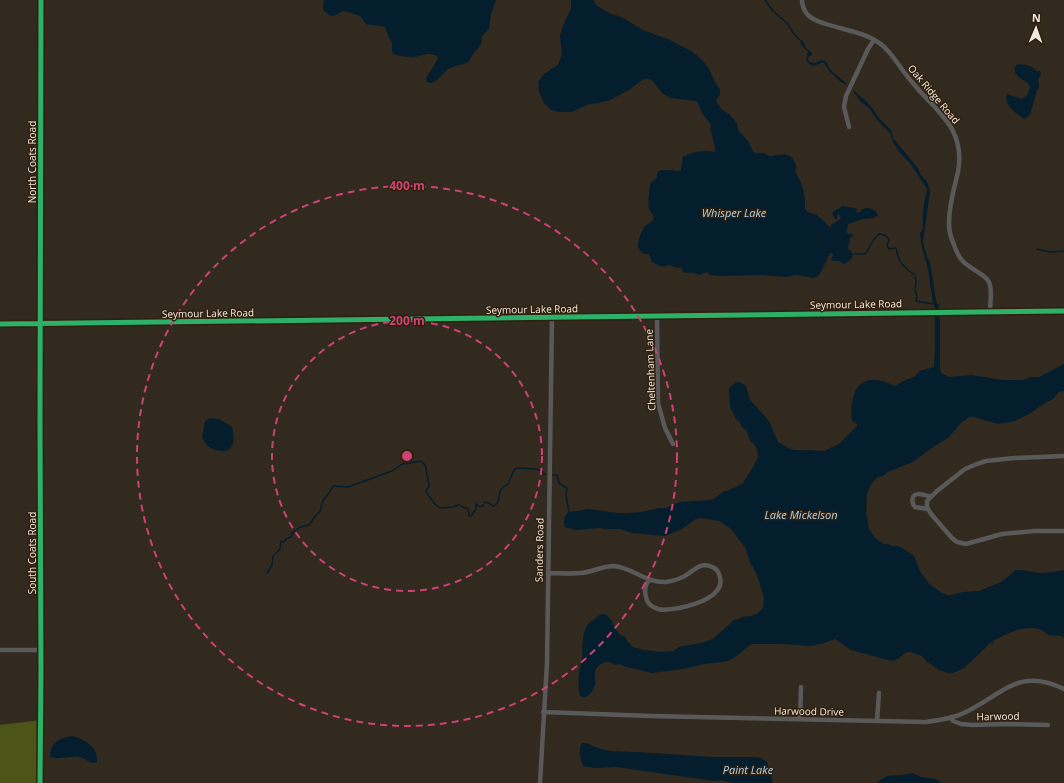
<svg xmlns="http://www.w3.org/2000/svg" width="1064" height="783" viewBox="0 0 1064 783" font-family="'Open Sans',sans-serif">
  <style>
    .green { fill: #4c5517 }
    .water { fill: #041e2d }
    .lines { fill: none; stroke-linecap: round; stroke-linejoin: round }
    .stream { stroke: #041e2d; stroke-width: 1.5 }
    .minor { stroke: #5a595a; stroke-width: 4.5 }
    .tertiary { stroke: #5a595a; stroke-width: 5.5 }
    .cycleway-casing { stroke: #30200e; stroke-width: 8 }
    .cycleway { stroke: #2db169; stroke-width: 5 }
    .ring { fill: none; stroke: #cc4275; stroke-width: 2; stroke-dasharray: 7 5 }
    .labels { text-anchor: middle; stroke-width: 3; stroke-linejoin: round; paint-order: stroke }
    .street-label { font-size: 10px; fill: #f4e9de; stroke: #30200e }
    .water-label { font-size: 11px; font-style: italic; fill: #a7d2f0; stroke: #30200e }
    .centre { fill: #cc4275; stroke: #30200e; stroke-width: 2 }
    .ring-label { font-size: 12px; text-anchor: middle; font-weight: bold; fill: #cc4275; stroke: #30200e; stroke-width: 3; stroke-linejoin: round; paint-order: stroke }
  </style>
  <rect width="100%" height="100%" fill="#32291f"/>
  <!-- green -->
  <path class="green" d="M 41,720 L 41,783 L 0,783 L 0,725 Z"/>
  <!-- water -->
  <path class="water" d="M 324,0 L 496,0 L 491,14 L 489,29 L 482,36 L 482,41 L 480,46 L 474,53 L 468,62 L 464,64 L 455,66 L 448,69 L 436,81 L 431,83 L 427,82 L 426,78 L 438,59 L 437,56 C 428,52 424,55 415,57 C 411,58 400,56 395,55 L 392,52 L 392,43 L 389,38 L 385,27 C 380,25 370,26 366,24 C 364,22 362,18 360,16 C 356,15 347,11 343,11 C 339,13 336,16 331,16 L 323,10 L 323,5 Z
    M 571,0 L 593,0 L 597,6 L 611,14 L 622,17 L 641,29 L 656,35 L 668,39 L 693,52 L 702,60 L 709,69 L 716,84 L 720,89 L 720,95 L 716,100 L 721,109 L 729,114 L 737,123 L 738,130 L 749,142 L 753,152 L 756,153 L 763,153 L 770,156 L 785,154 L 790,156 L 792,158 L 796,164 L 796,173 L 801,183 L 804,193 L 805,201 L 805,208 L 807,212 L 817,215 L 831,228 L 831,225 L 841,219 L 838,213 L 837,219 L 835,219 L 832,213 C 835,210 839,209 842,206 L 854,208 L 857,209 L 856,211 L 858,213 C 860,212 861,210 863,209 C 869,206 875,210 878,214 L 877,216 L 874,218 L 863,219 L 848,224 L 848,227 L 846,232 L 849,234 L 853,234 L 853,236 L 849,239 L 850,240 L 848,248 C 849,250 852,251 852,253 C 855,258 847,263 844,264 L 839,261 L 832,261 L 831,260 L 833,255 L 832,253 L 830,253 L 821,272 L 818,276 L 814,278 L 796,275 L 786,277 L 763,275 L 717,276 L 710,275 L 707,272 L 699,275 C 694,271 688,274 683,272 L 681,267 L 677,268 L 669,265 L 662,267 L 652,262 L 649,254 L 644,254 C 642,252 639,250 638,247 C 637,242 642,230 645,226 C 649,223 653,222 654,217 C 653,214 650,212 649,208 C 648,203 649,188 651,182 L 656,179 L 658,172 L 661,170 L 673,170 L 677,171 L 681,170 L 683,156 C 689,156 684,157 689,154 C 697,151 706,150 715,152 L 715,146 L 710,129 L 711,125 L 702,113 L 698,103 L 695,101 L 670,98 L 662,93 L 652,80 L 648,79 L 644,79 L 638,83 L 629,90 L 610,100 L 599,103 L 589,104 L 572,112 L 559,112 L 551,110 L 544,103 L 539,91 L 538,82 L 544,74 L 558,65 L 562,54 L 560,36 L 564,23 L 571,9 Z
    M 801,40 L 803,41 L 806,48 L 812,53 L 812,55 L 808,57 L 808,59 L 809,62 L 815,63 L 822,60 C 829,62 826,64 830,69 C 835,75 843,79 847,85 L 841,82 L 830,72 L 824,63 L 821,63 L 813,66 C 805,62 806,59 808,52 L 801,45 L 800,41 Z
    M 1021,64 C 1027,66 1032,65 1036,71 L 1040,71 L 1041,74 L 1038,80 L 1039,83 L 1039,88 L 1037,90 L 1030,115 L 1024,119 C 1016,113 1003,105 1007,94 L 1022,99 L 1028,94 L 1030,86 C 1025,78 1011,78 1016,65 Z
    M 853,90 L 870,105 L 880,119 L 891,130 L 893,138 L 917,167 L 921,175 L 927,182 L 929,187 L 930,192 L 923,242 L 927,257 L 930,262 L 936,300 L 937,304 L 940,305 L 938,307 C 939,311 938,316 940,319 L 940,369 L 941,373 L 949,377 L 971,375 L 1003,380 L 1023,380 L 1031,377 L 1039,377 L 1064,364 L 1064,391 L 1059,392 L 1053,399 L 1045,403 L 1031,413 L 1015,421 L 998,424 L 974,417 L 969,417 L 960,424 L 948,438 L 933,447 L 913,462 L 888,472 L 883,476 L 878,477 L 873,482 L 870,486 L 867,494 L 866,514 L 867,515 L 869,529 L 875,538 L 884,544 L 888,544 L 892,546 L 898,546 L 910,553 L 914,556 L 920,571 L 929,584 L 942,593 L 947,595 L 951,595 L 963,592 L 979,591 L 1001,582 L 1016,570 L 1023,570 L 1038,573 L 1054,572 L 1064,570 L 1064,638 L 1062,636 C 1058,635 1054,636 1050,635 C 1046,635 1045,631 1042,630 C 1023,624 1009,633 993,641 L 992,645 L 991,642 L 977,656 L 964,668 L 953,673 L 948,673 L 939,670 L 926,661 L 922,656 L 910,652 L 906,652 L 898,659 L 892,661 L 851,650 L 835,639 L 827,642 L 824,643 L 811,646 L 782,644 L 751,644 L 734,658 L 730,660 L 722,662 L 704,664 L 683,669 L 652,673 L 623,666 L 620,664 L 615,665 C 612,664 609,661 606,662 C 601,663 595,668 595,672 C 594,676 596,681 595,685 C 593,691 587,701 580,696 C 578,688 578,677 580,668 C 580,665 582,662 582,659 C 583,648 581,632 589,623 C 591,621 594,620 596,618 C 600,614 603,613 607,615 L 612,621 L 614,626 L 617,631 L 620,635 L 625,637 L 628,642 L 633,647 L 644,650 L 660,652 L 673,651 L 679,647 L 701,643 L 713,639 L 734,620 L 739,619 L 742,617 L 751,616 L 758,613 L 763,608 L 764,598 L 757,575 L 750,562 L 745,547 L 731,529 L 719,521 L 701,518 L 696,519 L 682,529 L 665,536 L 632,533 L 620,529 L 604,529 L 601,528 L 576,530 L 572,529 L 565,527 C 563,522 564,515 569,512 L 589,509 L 617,513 L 628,513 L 642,512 L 659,508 L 666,508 L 671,505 L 681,502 L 709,500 L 714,499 L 723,492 L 734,488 L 743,483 L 753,467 L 758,457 L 757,449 L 754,444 L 750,441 L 747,431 L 742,427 L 739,421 L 736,419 L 730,407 L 729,389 L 730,387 L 737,382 L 742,383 L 746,386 L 750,400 L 769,421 L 778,442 L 790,449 L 795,450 L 808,450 L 824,451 L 839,444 L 857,426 L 857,424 L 852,421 C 850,404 853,378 875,380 C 883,380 889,384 896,386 L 901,382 L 914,377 L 920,371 L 934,367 L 935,346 L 935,307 C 932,303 933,300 932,295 C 930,287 930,278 928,270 C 926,258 920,246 920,233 L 923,229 C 922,219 923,209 925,199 C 925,195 927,192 927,189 L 910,163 L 899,152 L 897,148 L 893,142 L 890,133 L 878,121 L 869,108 L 861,102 L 853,91 Z
    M 211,418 L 219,419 L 232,427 C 233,432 234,438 233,443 C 231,455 214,452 207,445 C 205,443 203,439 202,437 L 205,421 Z
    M 72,736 C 84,738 99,748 97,762 C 90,765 86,758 79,757 C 70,756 57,760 50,757 C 50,742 60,738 72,736 Z
    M 582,743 L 586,743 L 601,749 L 612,751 L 654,753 L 711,757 L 752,757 L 761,758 L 767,762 L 773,783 L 733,783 L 720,780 L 714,781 L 616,767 L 594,768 L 583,766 C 580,760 578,749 582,743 Z
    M 913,773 L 921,777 L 936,779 L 942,783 L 877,783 C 886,775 889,775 900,775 C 904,775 909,774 913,773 Z"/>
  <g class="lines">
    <!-- stream -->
    <path class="stream" d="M 765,0 L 773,11 L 788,24 L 793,33 L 800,40
      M 1037,249 L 1050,252 L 1064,251
      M 853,254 L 864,254 L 866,253 L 874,239 L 879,234 C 883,234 888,236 889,240 L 887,245 L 889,249 L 896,248 L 898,256 L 901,263 L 909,271 L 915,275 L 916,282 L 915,290 L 917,296 L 916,301 L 933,304
      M 552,475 L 557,475 L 559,483 L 567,488 L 566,495 L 569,512
      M 267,573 L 272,565 L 273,556 L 280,549 L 281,541 L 284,542 L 286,539 L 291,537 L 293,532 L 295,531 L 300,527 L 309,525 L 316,515 L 320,512 L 321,509 L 321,506 L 324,499 L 329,493 L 333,486 L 348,487 L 392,471 L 402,464 L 410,463 L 421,461 L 425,465 L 426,468 L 429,486 L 426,491 L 428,495 L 436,505 L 440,508 L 453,507 L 458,505 L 462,506 L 464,508 L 467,508 L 469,511 L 469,516 L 471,516 L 476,509 L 476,504 L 480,507 L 483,506 L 485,502 C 489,502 490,504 493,506 C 501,503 498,495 501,489 L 508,484 L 514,470 L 517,468 L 537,469 L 540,470 L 545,474"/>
    <!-- minor -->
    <path class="minor" d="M 802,0 C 802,5 804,10 807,14 C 811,19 817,21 823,23 C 845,31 872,32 888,51 C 897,61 903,72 912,82 C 936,112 966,127 958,172 C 954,189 945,220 951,237 C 954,244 956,253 961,259 C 968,269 988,274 990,285 C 992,293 990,304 990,312
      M 849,127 L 844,107 L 846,96 L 868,49 L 874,40
      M 657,316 L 658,403 L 665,428 L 673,444
      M 1064,456 L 1014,458 L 986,461 L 977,464 L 965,469 L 937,491 L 927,501 L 927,507 L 931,514 L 952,538 L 957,542 L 966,544 L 1002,534 L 1034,531 L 1064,531
      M 927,509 L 915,507 L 913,504 C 910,490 922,494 931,497
      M 548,573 C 559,573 571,574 581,573 C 593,572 602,566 614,566 C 633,568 646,583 666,582 C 674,581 682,578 688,574 C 693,570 698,566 704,565 C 710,565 717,568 719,574 C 728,596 694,605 679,608 C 672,609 664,611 658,609 C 651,607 647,603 646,597 C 644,590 645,585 649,580
      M 0,650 L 41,650
      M 543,712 L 651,716 L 926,722 C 940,720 955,718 968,711 C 1004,693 1020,667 1064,689
      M 951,717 L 953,721 L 961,724 L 973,725 L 1005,724 L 1048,725
      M 800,719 L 801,687
      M 877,721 L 879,693
      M 40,783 L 41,670 L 40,421 L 41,0
      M 540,783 L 547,663 L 552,318"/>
    <!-- tertiary -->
    <path class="tertiary" d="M 0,324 L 1064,311"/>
    <!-- cycleway casing -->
    <g class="cycleway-casing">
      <path id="cycleway" d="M 0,324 L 1064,311
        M 40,783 L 41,670 L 40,421 L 41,0"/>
    </g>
    <!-- cycleway -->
    <use href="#cycleway" class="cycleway"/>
  </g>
  <!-- distance rings -->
  <g class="ring">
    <circle cx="407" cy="456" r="135"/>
    <circle cx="407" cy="456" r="270"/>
  </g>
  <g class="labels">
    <!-- street labels -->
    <g class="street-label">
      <text transform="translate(934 94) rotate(50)" y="4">Oak Ridge Road</text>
      <text transform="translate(32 162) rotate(-90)" y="4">North Coats Road</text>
      <text transform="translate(856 304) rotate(-1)" y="4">Seymour Lake Road</text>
      <text transform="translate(532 309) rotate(-1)" y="4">Seymour Lake Road</text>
      <text transform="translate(208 313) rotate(-1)" y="4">Seymour Lake Road</text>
      <text transform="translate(650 370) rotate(-92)" y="4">Cheltenham Lane</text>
      <text transform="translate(539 550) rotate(-89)" y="4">Sanders Road</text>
      <text transform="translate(32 553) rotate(-90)" y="4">South Coats Road</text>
      <text transform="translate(809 711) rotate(1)" y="4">Harwood Drive</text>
      <text transform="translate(998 716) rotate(-1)" y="4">Harwood</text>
    </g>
    <!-- water labels -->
    <g class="water-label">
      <text x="734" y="217">Whisper Lake</text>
      <text x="801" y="519">Lake Mickelson</text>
      <text x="748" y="774">Paint Lake</text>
    </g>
  </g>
  <circle cx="407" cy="456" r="6" class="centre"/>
  <g class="ring-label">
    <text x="407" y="190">400 m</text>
    <text x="407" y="325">200 m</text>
  </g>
  <!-- north arrow -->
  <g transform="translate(1036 28) rotate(2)" stroke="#30200e" stroke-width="3" paint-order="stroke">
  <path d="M0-3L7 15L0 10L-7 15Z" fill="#f4e9de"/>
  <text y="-6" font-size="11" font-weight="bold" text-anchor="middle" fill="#f4e9de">N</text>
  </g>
</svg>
